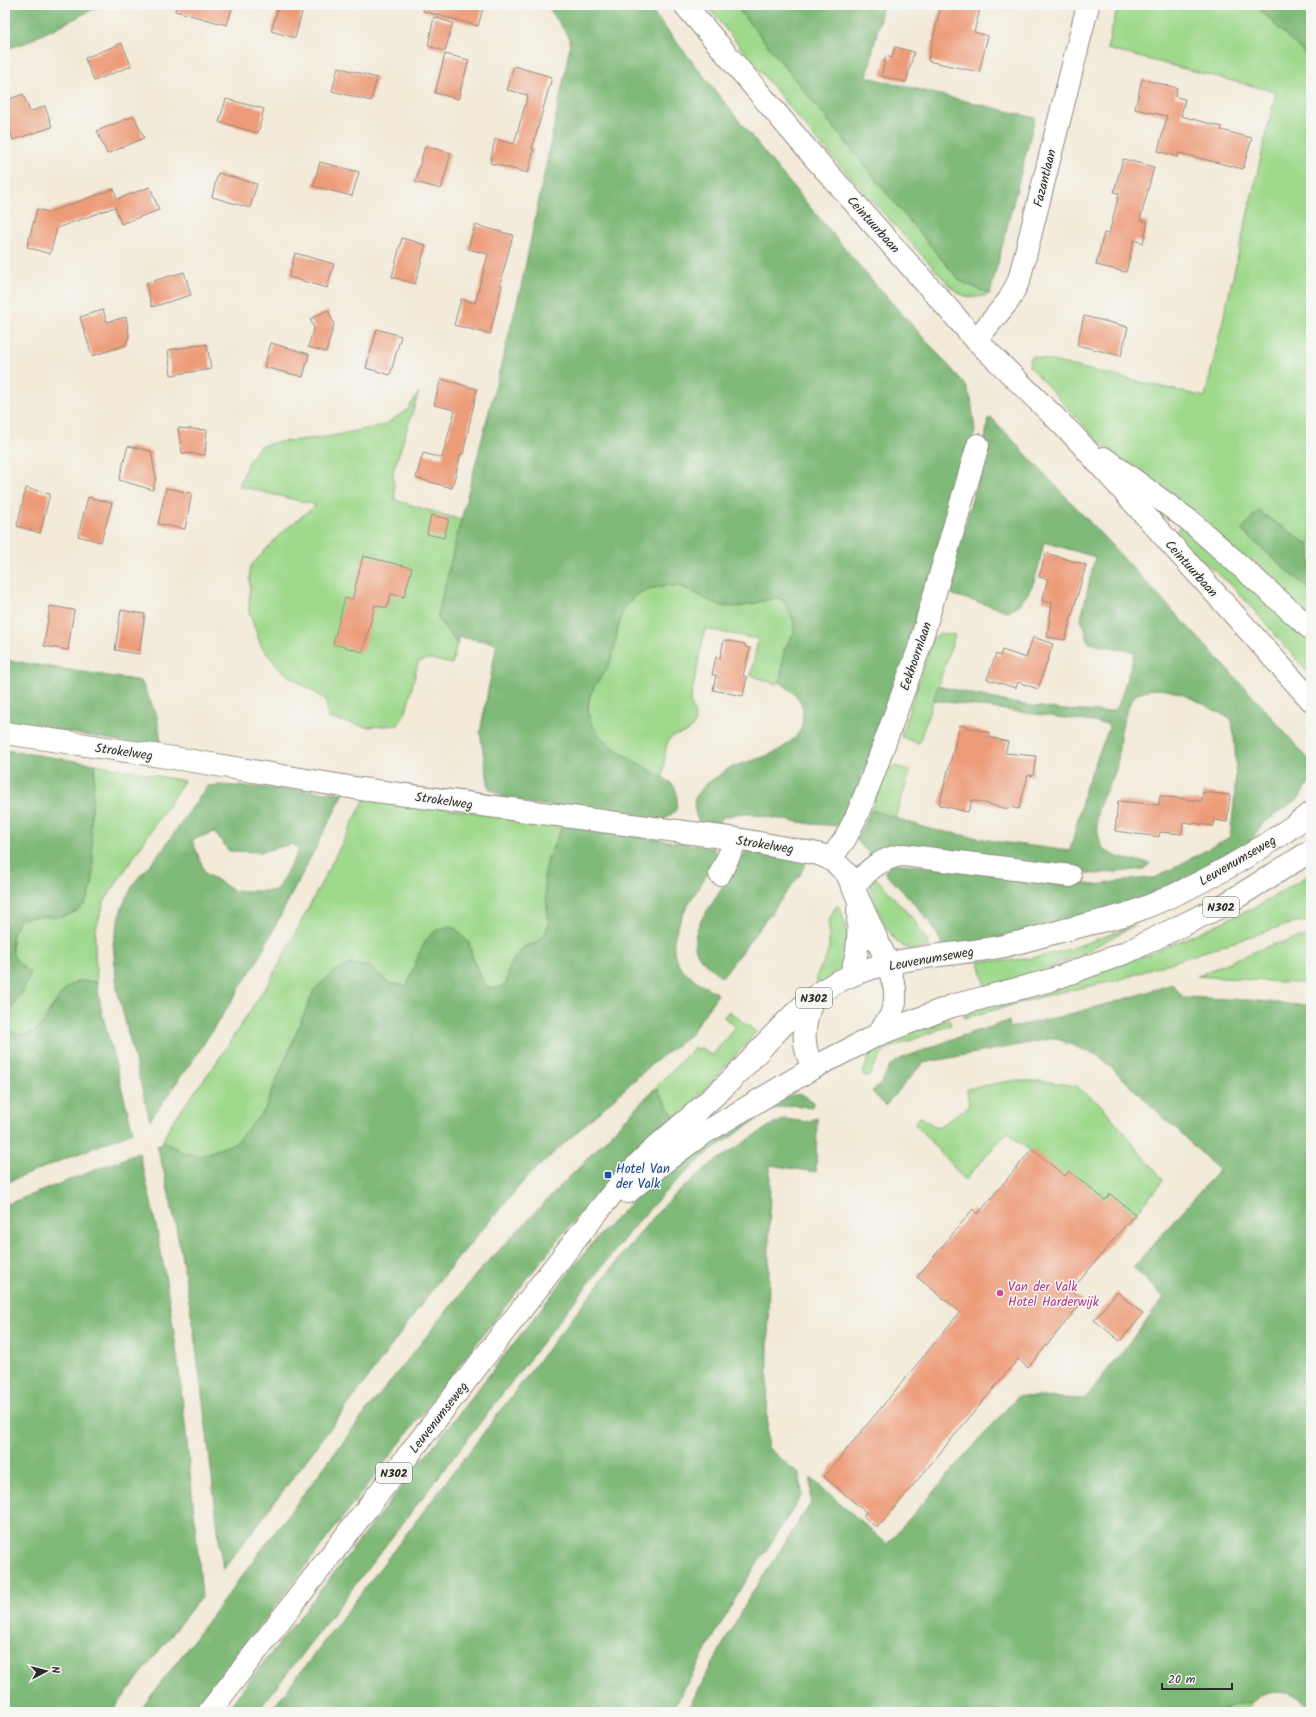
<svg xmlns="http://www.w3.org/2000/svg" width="1316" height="1717" viewBox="0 0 1316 1717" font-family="Kalam,sans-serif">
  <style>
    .green { fill: #9fd98c; stroke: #65825c }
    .forest { fill: #7fb978; stroke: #557252; fill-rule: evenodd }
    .building { fill: #ed9c79 }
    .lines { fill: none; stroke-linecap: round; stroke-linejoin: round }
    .minor-casing { stroke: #8f8a82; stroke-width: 24 }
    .primary-casing { stroke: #8f8a82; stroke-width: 24 }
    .minor { stroke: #fff; stroke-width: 22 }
    .primary { stroke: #fff; stroke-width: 22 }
    .transit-dot { fill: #1a4fb4; stroke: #f6f6f2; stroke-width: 1.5 }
    .hotel-dot { fill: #d1479c; stroke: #f6f6f2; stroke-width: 1.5 }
    .labels { text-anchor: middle; stroke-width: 3; stroke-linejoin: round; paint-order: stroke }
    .shield { fill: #f6f6f2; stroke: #686867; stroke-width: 1 }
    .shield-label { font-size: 12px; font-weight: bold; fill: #2b2b2b }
    .street-label { font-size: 13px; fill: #2b2b2b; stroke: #f6f6f2 }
    .transit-label { font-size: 13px; fill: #164399; stroke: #f6f6f2; text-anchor: start }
    .hotel-label { font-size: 13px; fill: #b23c85; stroke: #f6f6f2; text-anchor: start }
  </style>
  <rect width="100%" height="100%" fill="#f6f6f2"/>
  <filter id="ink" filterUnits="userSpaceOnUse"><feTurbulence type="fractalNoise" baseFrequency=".025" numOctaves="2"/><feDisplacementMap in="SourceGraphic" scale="8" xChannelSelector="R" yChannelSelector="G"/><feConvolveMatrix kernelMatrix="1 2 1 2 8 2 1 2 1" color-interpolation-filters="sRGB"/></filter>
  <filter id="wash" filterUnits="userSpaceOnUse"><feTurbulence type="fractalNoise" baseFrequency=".012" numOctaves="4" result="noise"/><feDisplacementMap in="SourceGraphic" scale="16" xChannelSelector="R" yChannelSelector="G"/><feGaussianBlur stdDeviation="0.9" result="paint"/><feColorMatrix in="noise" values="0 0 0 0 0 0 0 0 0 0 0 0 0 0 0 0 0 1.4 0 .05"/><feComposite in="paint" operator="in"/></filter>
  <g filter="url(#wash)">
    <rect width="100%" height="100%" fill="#f3ead8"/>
    <!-- green -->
    <path class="green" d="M 706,5 L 735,5 L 902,212 L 960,281 L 990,294 C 974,299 965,299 952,288 L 814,137 Z
      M 1118,5 L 1255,5 L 1311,60 L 1311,546 L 1258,511 L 1241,530 L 1311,591 L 1311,621 L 1099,442 L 1029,366 L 1031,356 L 1205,397 L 1276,92 L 1107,49 Z
      M 419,392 L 393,472 L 395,500 L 461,520 L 441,601 L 438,618 L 457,644 L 452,664 L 430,659 L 418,662 L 406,712 L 398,725 L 366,727 L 328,718 L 326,700 L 282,671 L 262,648 L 249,612 L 250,567 L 281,533 L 316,505 L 239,486 L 248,462 L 260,446 L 278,442 L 327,437 L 385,425 L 408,409 Z
      M 1182,525 L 1311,640 L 1311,676 L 1234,587 L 1172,535 Z
      M 663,585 L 682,587 L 725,607 L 753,604 L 766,600 L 778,598 L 784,601 L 794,622 L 794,633 L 784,650 L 780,682 L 775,684 L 751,675 L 758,639 L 705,629 L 690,702 C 696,713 699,728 684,733 C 679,735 673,735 670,739 C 664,745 664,769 663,778 C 642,765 602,746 591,724 C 586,715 589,692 595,683 C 601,675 607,669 611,660 C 618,641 615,620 628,603 C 636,592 650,588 663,585 Z
      M 940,633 L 955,635 L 919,743 L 917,743 L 902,737 L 901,735 L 933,638 Z
      M 95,764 L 184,781 L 104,902 L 95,932 L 95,957 L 97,982 L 77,981 L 54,1004 L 37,1031 L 22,1036 L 12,1033 L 8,1027 L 10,1011 L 23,993 L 18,964 L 12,953 L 12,934 L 19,920 L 29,916 L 57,916 L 91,823 Z
      M 894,766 L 911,770 L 895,818 L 871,810 L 885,772 L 888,769 Z
      M 366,797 L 563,825 L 548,858 L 544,879 L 549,923 L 545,935 L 536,943 L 524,947 L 508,971 L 507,983 C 501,988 495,989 487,987 C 477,974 473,959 469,943 L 424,944 L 407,986 L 388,983 L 370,967 L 314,990 L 264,1111 L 234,1144 L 199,1156 L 184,1153 L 163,1141 L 170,1125 L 216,1063 L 274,974 Z
      M 1311,874 L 1311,921 L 1296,922 L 1258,934 L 1115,981 L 1052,994 L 965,1018 L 963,1012 L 1063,983 L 1153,953 L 1256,907 Z
      M 875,877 L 914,920 L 930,946 C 924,947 917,950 911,949 C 889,946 876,904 869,885 Z
      M 836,906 L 838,906 L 841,909 L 849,939 L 842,970 L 818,989 L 816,976 L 826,958 L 829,947 L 829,920 Z
      M 1135,925 L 1080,955 L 1037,973 L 985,987 L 979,961 C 997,961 1014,961 1032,958 C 1067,952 1102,937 1135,925 Z
      M 1311,937 L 1311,982 L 1294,983 L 1197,976 C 1228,963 1278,938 1311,937 Z
      M 729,1011 L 756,1032 L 694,1102 L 675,1118 L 656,1087 L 695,1047 L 698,1050 L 700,1047 L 712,1056 L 735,1027 L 724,1017 Z
      M 948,1018 L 951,1025 L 888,1049 L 877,1061 L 869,1076 L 864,1077 L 863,1073 L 869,1056 L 881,1044 Z
      M 1010,1081 L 1042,1081 L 1076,1086 L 1102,1106 L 1163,1180 L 1128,1224 L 1069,1172 L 1062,1178 L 1007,1132 L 965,1180 L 914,1123 L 920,1116 L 937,1128 L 969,1106 L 967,1089 Z
      M 1253,1702 L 1244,1712 L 1218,1712 L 1237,1705 Z"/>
    <!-- forest -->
    <path class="forest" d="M 5,5 L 102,5 L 25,43 L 5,49 Z
      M 547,5 L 647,5 L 768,157 L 867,275 L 965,384 L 971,399 L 975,431 C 936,564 900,700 839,826 L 812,824 L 741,813 L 723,817 L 715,827 L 701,826 C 688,802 694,792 715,778 C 720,775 725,770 730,768 C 752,759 773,758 791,741 C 797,735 801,732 802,724 C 806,700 797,696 780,682 L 784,650 L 794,633 L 794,622 L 784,601 L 778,598 C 760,600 742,610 724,606 C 710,604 697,593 683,587 C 675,584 662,585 654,588 C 612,598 622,630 611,660 C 605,677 590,685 588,705 C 586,741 632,758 657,774 C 662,777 668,780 672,784 C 679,791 677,801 676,810 L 664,820 L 510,801 L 489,788 L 480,733 L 497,643 L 459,637 L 457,644 L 438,618 L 441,601 L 461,520 L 521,287 L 568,58 L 570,39 Z
      M 735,5 L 883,5 L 867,77 L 1035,118 L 990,294 L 960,281 L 902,212 Z
      M 1255,5 L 1311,5 L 1311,60 Z
      M 992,418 L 1250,693 L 1310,761 L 1308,766 L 1311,769 L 1311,780 L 1299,798 L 1265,822 L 1249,843 L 1194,873 L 1143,898 L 1077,922 L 944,948 C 932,918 905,894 884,872 L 892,863 L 1095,885 L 1146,878 L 1155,878 L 1230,837 C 1236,795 1238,762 1232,720 C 1208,707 1167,679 1139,693 C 1130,697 1124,718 1122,727 C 1118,741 1120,755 1116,769 C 1111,785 1100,798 1097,814 C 1096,822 1098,839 1102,846 C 1111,860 1136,860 1150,863 L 1145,869 L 1096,874 L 992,861 L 874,859 L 856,839 L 871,810 L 930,829 L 1000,842 L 1070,851 L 1086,786 L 1109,728 L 1108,724 L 933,700 L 938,686 L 1017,704 L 1064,710 L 1102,712 L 1111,711 L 1118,707 L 1135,652 L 1089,643 L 1081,619 L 1095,557 L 1044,542 C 1038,568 1035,598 1008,611 L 953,595 L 949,586 L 981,466 L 988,419 Z
      M 1258,511 L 1311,546 L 1311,591 L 1241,530 Z
      M 5,660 L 141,681 L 157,716 L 162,748 L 5,722 Z
      M 5,750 L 95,764 C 94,784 92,803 91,822 C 90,850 104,898 73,913 C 58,921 36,913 19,920 C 8,944 7,956 30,972 C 28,988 16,997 11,1011 C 9,1016 8,1022 8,1027 C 15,1036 27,1038 37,1031 C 48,1022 54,998 68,987 C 77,980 86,981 97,982 L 101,1009 L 133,1132 L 5,1183 Z
      M 219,785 L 344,793 L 256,963 L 199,1051 L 150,1120 L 117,989 L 113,943 L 122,907 L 134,883 L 163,849 L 207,786 ZM 214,832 L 229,851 L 260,852 L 293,844 L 299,850 L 276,891 L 235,891 L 205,873 L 192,840 Z
      M 563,825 L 714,848 L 717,860 C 702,884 664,931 676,959 C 683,975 704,986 718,994 L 690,1035 L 651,1065 L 528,1176 L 437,1283 L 354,1397 L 223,1570 C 205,1428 194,1284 157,1145 L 162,1143 L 163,1141 L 184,1153 L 199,1156 L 234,1144 L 264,1111 L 314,990 L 334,971 L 352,964 L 370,967 L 389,983 L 407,986 C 413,971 421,941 434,932 C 439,928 445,927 451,926 L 457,930 L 469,943 L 474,964 L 481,978 L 487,987 C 495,989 501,988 507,983 L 508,971 L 514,958 L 524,947 L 536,943 L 545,935 L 549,924 L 544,879 L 548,858 Z
      M 747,851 L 807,860 L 800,875 L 722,977 C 698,958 687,951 701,920 Z
      M 1172,984 L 1183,997 L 1249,1000 L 1297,1005 L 1311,1004 L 1311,1708 L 1298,1697 L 1287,1693 L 1273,1692 L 1260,1696 L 1253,1702 L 1237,1705 L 1218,1712 L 686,1712 L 747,1601 L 811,1503 L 811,1478 L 887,1544 L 1018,1396 L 1085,1399 L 1164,1298 L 1133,1267 L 1219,1170 L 1099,1056 L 1055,1038 L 923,1063 L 885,1106 L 872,1091 L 881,1084 L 890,1066 L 900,1059 L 961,1036 L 1009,1021 L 1009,1028 C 1065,1016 1119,1002 1172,984 Z
      M 656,1087 L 675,1118 L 569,1226 L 485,1332 L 194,1712 L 139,1712 L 368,1409 L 478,1272 Z
      M 802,1094 L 814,1102 L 811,1108 L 796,1105 L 782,1107 L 771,1110 L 764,1114 L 704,1156 L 664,1193 L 636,1224 L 551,1331 L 257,1712 L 225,1712 L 594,1241 L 647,1186 L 730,1125 L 785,1096 Z
      M 817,1118 L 816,1172 L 770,1165 L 767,1447 L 800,1475 L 802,1495 L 739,1592 L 671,1712 L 270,1712 L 553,1342 L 643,1229 L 670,1199 L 711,1164 L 768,1127 L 785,1119 L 806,1122 Z
      M 139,1153 C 177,1297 187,1447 202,1595 L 112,1712 L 5,1712 L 5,1205 Z"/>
    <g id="blocks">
      <!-- building -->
      <path class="building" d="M 176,5 L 233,5 L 227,25 L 175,11 Z
        M 279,5 L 304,5 L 295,38 L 271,31 Z
        M 424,5 L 484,5 L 478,26 L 423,11 Z
        M 941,5 L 981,5 L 974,32 L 988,36 L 979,72 L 928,61 Z
        M 434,17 L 453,23 L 445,51 L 428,46 Z
        M 122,43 L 131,66 L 94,81 L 85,58 Z
        M 895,47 L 914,52 L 906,82 L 881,76 L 886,56 L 892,58 Z
        M 445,54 L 469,60 L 458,99 L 435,93 Z
        M 514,66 L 552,77 L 532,149 L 534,149 L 528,173 L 490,163 L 495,139 L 514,144 L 528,95 L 507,90 Z
        M 338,67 L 377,78 L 371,101 L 332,91 Z
        M 1142,79 L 1177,88 L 1175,97 L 1185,99 L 1181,116 L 1222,127 L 1221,130 L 1252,138 L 1243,169 L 1179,153 L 1178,157 L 1158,151 L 1167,116 L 1135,109 Z
        M 23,94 L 30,112 L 45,106 L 52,127 L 13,140 L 5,117 L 5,101 Z
        M 226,99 L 264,109 L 258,133 L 219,122 Z
        M 134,116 L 144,138 L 107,154 L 97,131 Z
        M 425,146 L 451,153 L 441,189 L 415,182 Z
        M 1123,159 L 1154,167 L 1140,220 L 1148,222 L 1143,243 L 1134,240 L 1126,272 L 1096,265 L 1104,233 L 1109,234 L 1114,214 L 1119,193 L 1114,192 Z
        M 320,162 L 359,172 L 352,196 L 313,186 Z
        M 218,173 L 257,184 L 250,208 L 212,197 Z
        M 150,187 L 159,210 L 121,224 L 115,207 L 57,228 L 50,254 L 27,247 L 37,209 L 49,212 L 114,189 L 117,199 Z
        M 475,225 L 513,235 L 500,284 L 502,285 L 490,334 L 454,325 L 461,299 L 475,303 L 488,254 L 468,249 Z
        M 402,238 L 426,245 L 415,284 L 392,277 Z
        M 295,253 L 334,264 L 327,288 L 289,277 Z
        M 184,272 L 191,295 L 152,307 L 146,283 Z
        M 103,310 L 107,322 L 126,317 L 129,335 L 126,345 L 92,356 L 80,317 Z
        M 328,310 L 334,324 L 326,352 L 308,347 L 314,328 L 310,319 Z
        M 1084,316 L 1128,327 L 1121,356 L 1077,345 Z
        M 377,329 L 401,336 L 390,375 L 366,368 Z
        M 271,343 L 309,354 L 303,377 L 264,367 Z
        M 207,344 L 211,369 L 171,375 L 168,350 Z
        M 441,379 L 477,389 L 463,454 L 461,453 L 452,488 L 416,478 L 423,453 L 442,458 L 455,410 L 434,405 Z
        M 178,428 L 207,430 L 205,455 L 182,453 Z
        M 128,446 L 151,451 L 156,478 L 153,490 L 119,480 Z
        M 26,488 L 50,494 L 40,533 L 17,526 Z
        M 166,488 L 192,493 L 185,529 L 158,524 Z
        M 88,497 L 112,503 L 101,542 L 78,536 Z
        M 431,515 L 449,519 L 444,538 L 427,534 Z
        M 1046,553 L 1086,565 L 1065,640 L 1047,637 L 1052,603 L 1042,601 L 1048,579 L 1039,577 Z
        M 363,556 L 412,568 L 404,597 L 391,594 L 387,608 L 375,605 L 363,652 L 333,644 L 345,598 L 352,600 Z
        M 50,606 L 74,610 L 68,650 L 44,646 Z
        M 121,610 L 145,614 L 139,654 L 115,650 Z
        M 1033,637 L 1053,644 L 1038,689 L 1018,682 L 1016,688 L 987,679 L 996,654 L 1000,656 L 1002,650 L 1026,658 Z
        M 724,640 L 745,644 L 745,647 L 750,648 L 743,676 L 747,677 L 743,696 L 713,690 L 716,675 L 712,675 L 716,657 L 720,658 Z
        M 960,725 L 990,733 L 989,737 L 1008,742 L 1005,753 L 1036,756 L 1033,776 L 1028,775 L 1019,809 L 1009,807 L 1008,809 L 972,800 L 968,812 L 939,805 Z
        M 1203,792 L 1230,795 L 1227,822 L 1214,820 L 1213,826 L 1183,822 L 1182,834 L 1160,832 L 1159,837 L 1115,831 L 1118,801 L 1159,805 L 1160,796 L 1202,801 Z
        M 1032,1149 L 1065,1176 L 1069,1171 L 1105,1200 L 1110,1194 L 1135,1214 L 1071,1291 L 1083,1301 L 1028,1368 L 1018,1359 L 881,1524 L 880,1523 L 877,1528 L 863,1516 L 866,1512 L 824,1477 L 960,1312 L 917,1277 L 973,1209 L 978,1214 Z
        M 1117,1292 L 1143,1314 L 1120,1341 L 1094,1320 Z"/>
    </g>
  </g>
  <g filter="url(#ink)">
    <use href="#blocks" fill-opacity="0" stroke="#8f8a82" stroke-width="1"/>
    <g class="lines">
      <!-- minor casing -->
      <g class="minor-casing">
        <path id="minor" d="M 976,340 L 1009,300 L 1019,280 L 1088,5
          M 5,733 L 187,760 L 361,789 L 737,839 L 818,854 C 831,858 838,864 847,874 L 888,964 L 895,989 L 895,1003 L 890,1017 L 877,1035
          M 831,858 L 845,839 L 857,815 L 873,775 L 918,651 L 978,445
          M 720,874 L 737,839
          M 853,887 C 869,870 878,859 903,855 L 1070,876
          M 850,976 C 859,955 859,931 858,909
          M 812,999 C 804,1026 800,1042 813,1068"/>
      </g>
      <!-- primary casing -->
      <g class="primary-casing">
        <path id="primary" d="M 685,5 L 805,147 L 976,340 L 1073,435 L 1311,700
          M 1104,458 L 1190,521 L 1311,629
          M 628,1192 L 663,1163 L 701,1135 L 813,1068 L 877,1035 L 952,1006 L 1051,980 L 1125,953 L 1224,905 L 1311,851
          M 209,1712 L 579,1235 C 601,1208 622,1179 647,1155 C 675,1129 705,1106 732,1079 C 769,1043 801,996 850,976 C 899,955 953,956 1004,946 C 1030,940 1055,932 1081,926 C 1099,921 1118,918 1136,911 C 1197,887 1258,853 1311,813"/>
      </g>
      <!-- minor -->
      <use href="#minor" class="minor"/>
      <!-- primary -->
      <use href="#primary" class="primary"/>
    </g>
  </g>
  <!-- markers -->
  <rect class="transit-dot" x="604" y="1171" width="8" height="8" rx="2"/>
  <circle class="hotel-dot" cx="1000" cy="1293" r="4"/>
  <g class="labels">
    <!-- shield labels -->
    <g class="shield">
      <rect x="1203" y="897" width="36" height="20" rx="3"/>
      <rect x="796" y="988" width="36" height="20" rx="3"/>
      <rect x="376" y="1463" width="36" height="20" rx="3"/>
    </g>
    <g class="shield-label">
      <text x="1221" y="911">N302</text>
      <text x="814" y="1002">N302</text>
      <text x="394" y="1477">N302</text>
    </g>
    <!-- street labels -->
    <g class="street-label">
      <text transform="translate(1044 178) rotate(-76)" y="5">Fazantlaan</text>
      <text transform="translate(874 224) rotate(48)" y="5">Ceintuurbaan</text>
      <text transform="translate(1192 568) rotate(48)" y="5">Ceintuurbaan</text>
      <text transform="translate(915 656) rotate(-71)" y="5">Eekhoornlaan</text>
      <text transform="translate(124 751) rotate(8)" y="5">Strokelweg</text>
      <text transform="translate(444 800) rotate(8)" y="5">Strokelweg</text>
      <text transform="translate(765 844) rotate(9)" y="5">Strokelweg</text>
      <text transform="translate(1237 860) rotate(-30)" y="5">Leuvenumseweg</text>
      <text transform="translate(931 958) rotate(-10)" y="5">Leuvenumseweg</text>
      <text transform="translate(438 1417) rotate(-52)" y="5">Leuvenumseweg</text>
    </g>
    <!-- transit labels -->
    <g class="transit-label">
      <text x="616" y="1173">Hotel Van<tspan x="616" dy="15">der Valk</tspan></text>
    </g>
    <!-- hotel labels -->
    <g class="hotel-label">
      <text x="1008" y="1291">Van der Valk<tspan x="1008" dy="15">Hotel Harderwijk</tspan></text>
    </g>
  </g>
  <!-- margin -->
  <rect width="1316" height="1717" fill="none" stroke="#f6f6f2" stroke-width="20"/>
  <!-- north arrow -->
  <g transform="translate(46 1671) rotate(83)" stroke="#f6f6f2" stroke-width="3" paint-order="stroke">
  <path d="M0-3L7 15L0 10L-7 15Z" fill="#2b2b2b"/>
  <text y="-6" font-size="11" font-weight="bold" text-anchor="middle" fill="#2b2b2b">N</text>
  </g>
  <!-- scale -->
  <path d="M1162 1683v6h70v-6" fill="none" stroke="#2b2b2b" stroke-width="2"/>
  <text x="1168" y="1683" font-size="12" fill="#2b2b2b" stroke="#f6f6f2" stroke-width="3" paint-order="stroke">20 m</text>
</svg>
